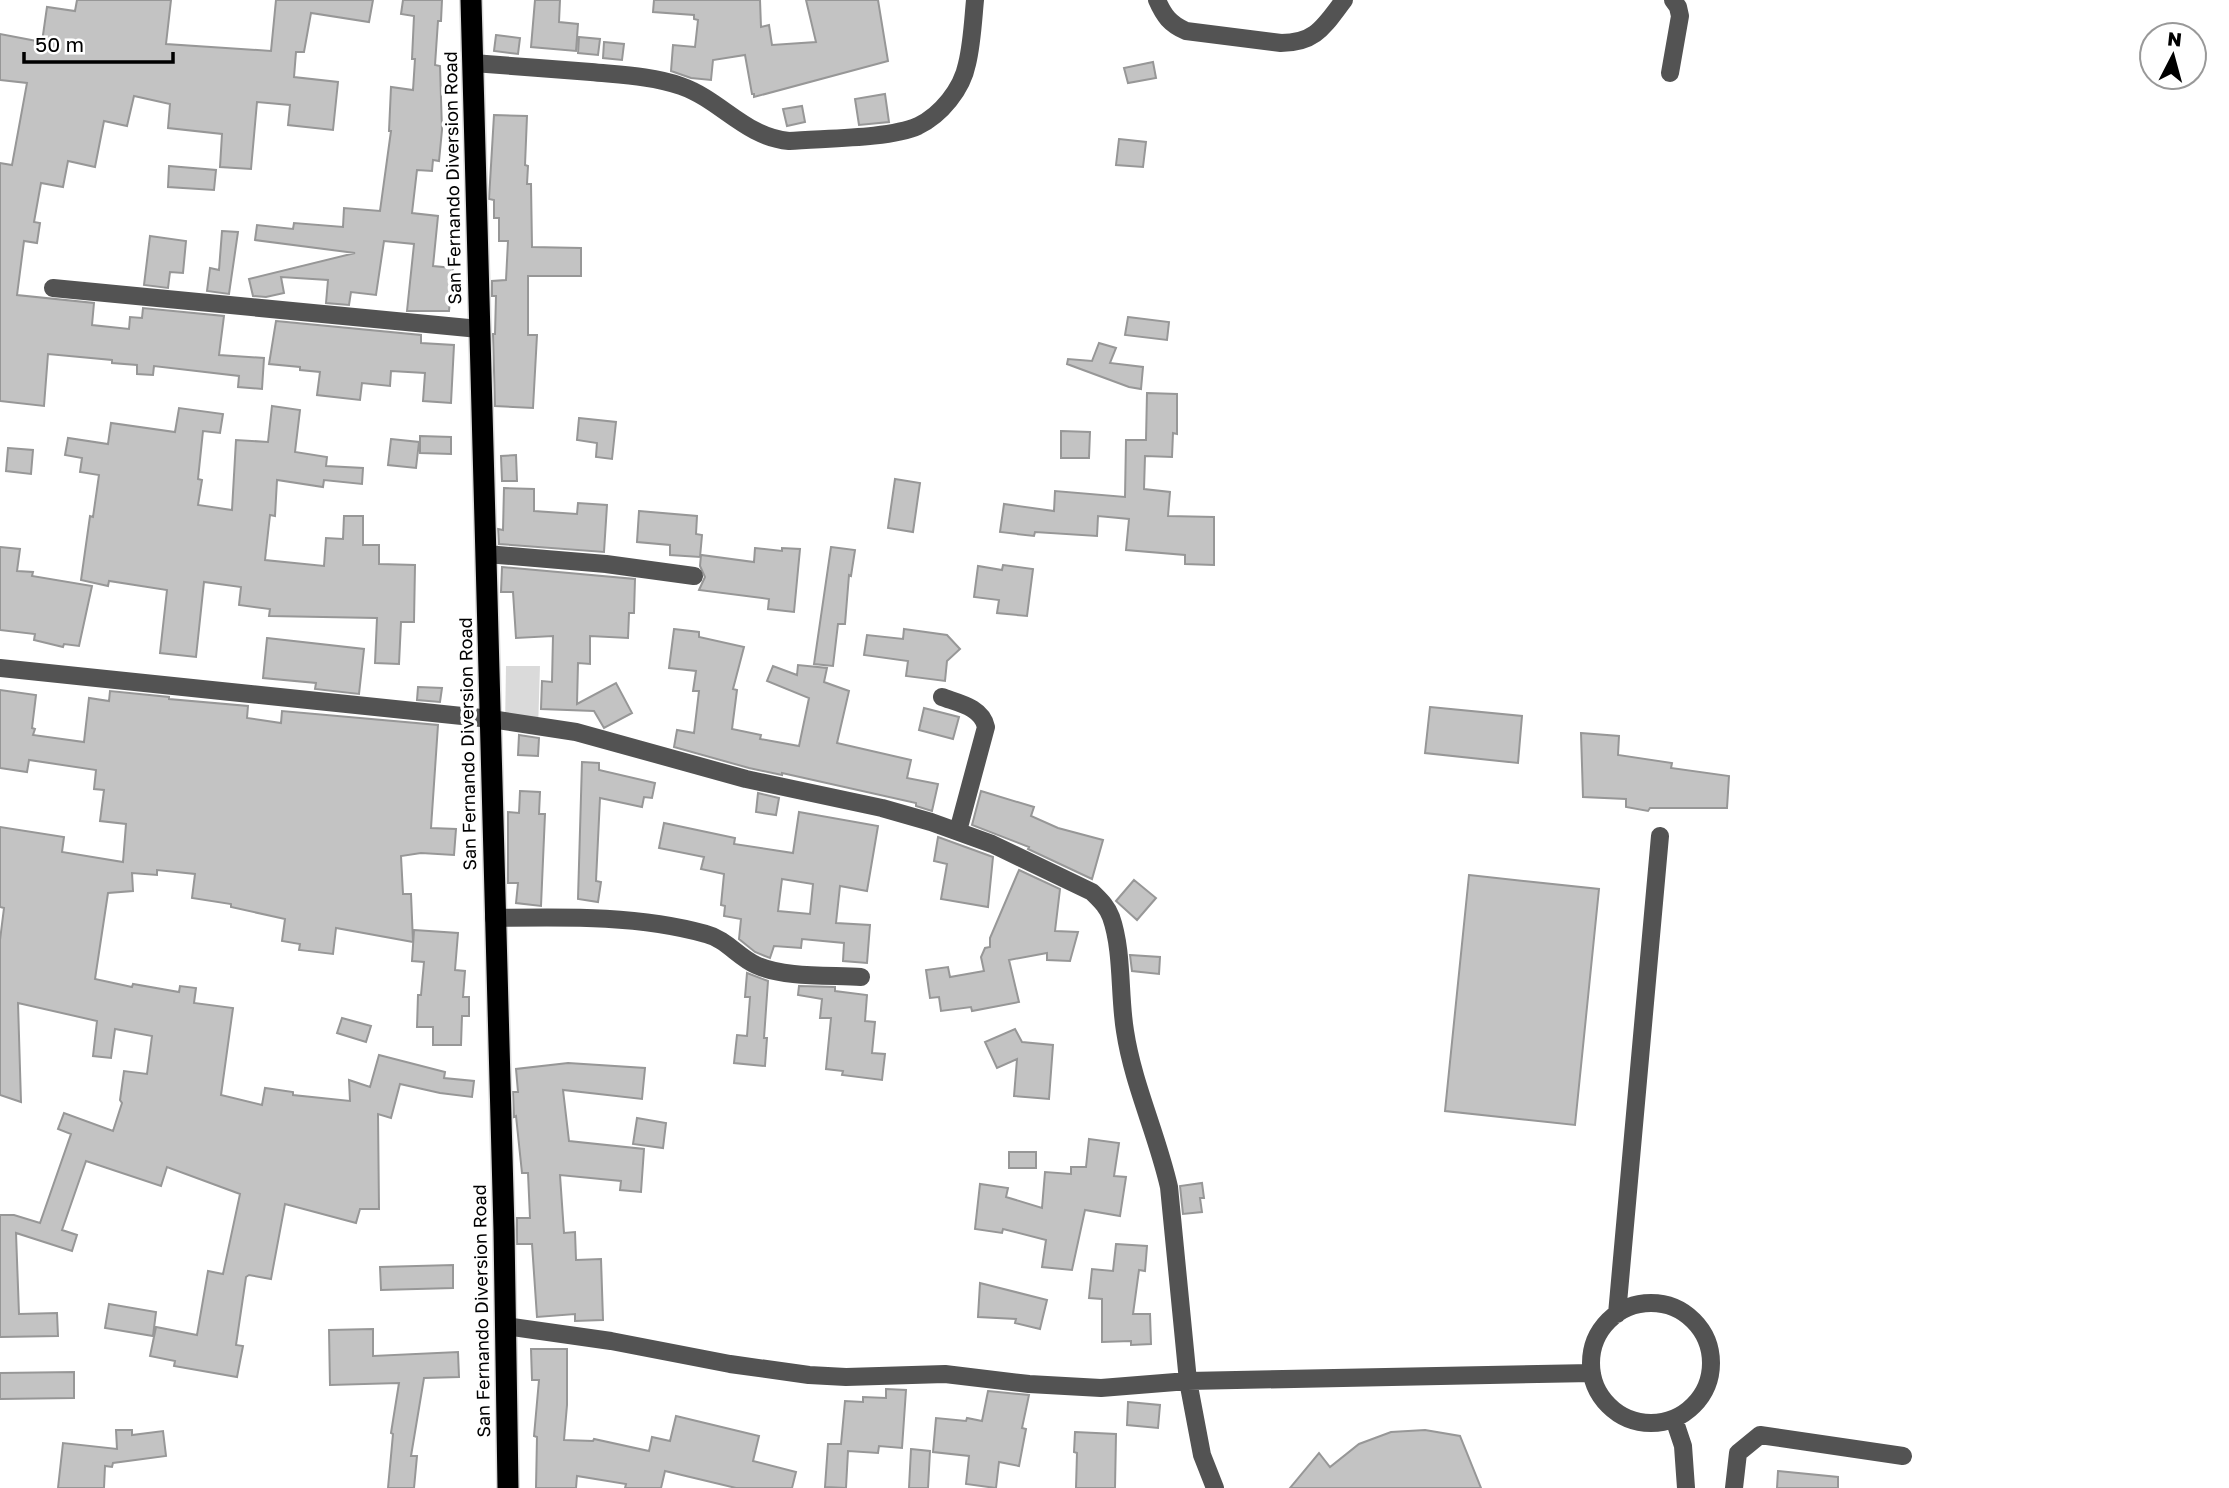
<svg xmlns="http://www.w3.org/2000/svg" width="2229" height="1488" viewBox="0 0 2229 1488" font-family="'Golos Text',sans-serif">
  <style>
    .green { fill: #dadada }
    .building { fill: #c3c3c3; stroke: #979797; stroke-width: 2; fill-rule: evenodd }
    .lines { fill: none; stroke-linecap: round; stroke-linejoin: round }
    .highway-casing { stroke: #dbdbdb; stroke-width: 24 }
    .minor { stroke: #535353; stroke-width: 18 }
    .highway { stroke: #000; stroke-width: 21 }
    .labels { text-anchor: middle; stroke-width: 7; stroke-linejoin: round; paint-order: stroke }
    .street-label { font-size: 18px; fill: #000; stroke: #fff }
  </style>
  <rect width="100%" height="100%" fill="#fff"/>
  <!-- green -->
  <path class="green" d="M 506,666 L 540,666 L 538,729 L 505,728 Z"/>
  <!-- building -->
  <path class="building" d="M 77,0 L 171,0 L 166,44 L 271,51 L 276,0 L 373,0 L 369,22 L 311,13 L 304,52 L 296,52 L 294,77 L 338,82 L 333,130 L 288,125 L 290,105 L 257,102 L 251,169 L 220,167 L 222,134 L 168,128 L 170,104 L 134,96 L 127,126 L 104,121 L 95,167 L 68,161 L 63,187 L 41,183 L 34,222 L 40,223 L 37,243 L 24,241 L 17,295 L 94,303 L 92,325 L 129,329 L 130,317 L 142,318 L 143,308 L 224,316 L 219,355 L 264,358 L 262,389 L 238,387 L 239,376 L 154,366 L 153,375 L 137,374 L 137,365 L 112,363 L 112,360 L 48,354 L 44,406 L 0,401 L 0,163 L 12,165 L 27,83 L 0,80 L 0,34 L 42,42 L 47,7 L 75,11 Z
    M 403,0 L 442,0 L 441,21 L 438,21 L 435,65 L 440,66 L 442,130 L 439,161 L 433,160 L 432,171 L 417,170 L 412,213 L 438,216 L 433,266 L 453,268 L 449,311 L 407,311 L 414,244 L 384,241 L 376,295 L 351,292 L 349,305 L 326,303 L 328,280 L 281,277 L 284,293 L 266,297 L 253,296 L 249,279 L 355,253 L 255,240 L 257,225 L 293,229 L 294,223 L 343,227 L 344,208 L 380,211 L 391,131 L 389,131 L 391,87 L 413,90 L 415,59 L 412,59 L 414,16 L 401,14 Z
    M 535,0 L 560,0 L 559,22 L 578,24 L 576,51 L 531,47 Z
    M 654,0 L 760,0 L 761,27 L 769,25 L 772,45 L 816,42 L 806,0 L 878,0 L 888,61 L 754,97 L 754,94 L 752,94 L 745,55 L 713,60 L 711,80 L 691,78 L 671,71 L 673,45 L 695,47 L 698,20 L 694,19 L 694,15 L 653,12 Z
    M 496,35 L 520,38 L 518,54 L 494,51 Z
    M 579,37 L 600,39 L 598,55 L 578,53 Z
    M 604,42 L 624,44 L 622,60 L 603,58 Z
    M 1153,62 L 1156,78 L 1128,83 L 1124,68 Z
    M 885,94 L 889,122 L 859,125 L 855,99 Z
    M 802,106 L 805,122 L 787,126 L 783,109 Z
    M 494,115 L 527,116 L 525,165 L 528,166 L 527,184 L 531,184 L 532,247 L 581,248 L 581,276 L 528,276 L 528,335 L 537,335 L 533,408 L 495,406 L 493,334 L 495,334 L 496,296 L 492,296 L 492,281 L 506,280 L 508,241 L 499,241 L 499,218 L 494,218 L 494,200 L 489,199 Z
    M 1119,139 L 1146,142 L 1143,167 L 1116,165 Z
    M 169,166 L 216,170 L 214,190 L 168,187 Z
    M 222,231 L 238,232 L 229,294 L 207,291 L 210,268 L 219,270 Z
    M 150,236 L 186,241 L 183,273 L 170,272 L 168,288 L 144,285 Z
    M 1128,317 L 1169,322 L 1167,340 L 1125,335 Z
    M 276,321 L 421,335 L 421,343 L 454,345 L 451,403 L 423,401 L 425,373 L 391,371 L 390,386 L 362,383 L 360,400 L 317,395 L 320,372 L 300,370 L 300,367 L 269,364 Z
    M 1099,343 L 1116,348 L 1110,363 L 1143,367 L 1141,389 L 1129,387 L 1067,364 L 1068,359 L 1092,361 Z
    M 1147,393 L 1177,394 L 1177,434 L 1173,433 L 1172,457 L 1145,456 L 1144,489 L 1170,492 L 1168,516 L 1214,517 L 1214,565 L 1185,564 L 1185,555 L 1126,550 L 1129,519 L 1098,516 L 1097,536 L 1035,532 L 1034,536 L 1000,532 L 1004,504 L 1054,511 L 1055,491 L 1125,497 L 1126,440 L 1146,440 Z
    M 272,406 L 300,410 L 295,452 L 327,457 L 326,466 L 363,468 L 362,484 L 324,480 L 323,487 L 277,480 L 275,516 L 270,515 L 265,560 L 324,566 L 326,538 L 343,539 L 344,516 L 363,516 L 363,545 L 379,545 L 379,564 L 415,565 L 414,622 L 401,622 L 399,664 L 375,663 L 377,618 L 269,616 L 270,609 L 239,605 L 241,587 L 204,582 L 196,657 L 160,653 L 167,590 L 109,581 L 108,586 L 81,580 L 90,516 L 93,517 L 99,475 L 80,472 L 82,458 L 65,455 L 68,438 L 108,444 L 111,423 L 175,432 L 179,408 L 223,414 L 220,433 L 203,431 L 198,479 L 202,480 L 198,505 L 232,510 L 236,440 L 268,442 Z
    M 579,418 L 616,422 L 612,459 L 596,457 L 597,443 L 577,440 Z
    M 1061,431 L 1090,432 L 1089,458 L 1061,458 Z
    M 420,436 L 451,437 L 451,454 L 420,453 Z
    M 391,439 L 419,442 L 416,468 L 388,465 Z
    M 8,448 L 33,450 L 31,474 L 6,471 Z
    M 516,455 L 517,481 L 502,481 L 501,456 Z
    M 895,479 L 920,483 L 913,532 L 888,528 Z
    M 504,488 L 534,489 L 534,511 L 577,514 L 578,503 L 607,505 L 604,552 L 499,544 L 498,529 L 503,530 Z
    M 639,511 L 697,516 L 696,534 L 702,535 L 700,557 L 670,555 L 670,545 L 637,542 Z
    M 0,547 L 20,549 L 17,571 L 33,572 L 32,576 L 92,586 L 79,646 L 64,644 L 63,647 L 34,640 L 35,634 L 0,630 Z
    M 831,547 L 855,550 L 851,576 L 849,575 L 845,624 L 838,624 L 833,666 L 814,664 Z
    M 755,548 L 782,551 L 782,548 L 800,549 L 794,612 L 768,609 L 769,599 L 699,590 L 705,577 L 700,566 L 701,555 L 754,562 Z
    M 1003,565 L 1033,569 L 1027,616 L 997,613 L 999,600 L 974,597 L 978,566 L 1002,570 Z
    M 502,567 L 635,579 L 634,613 L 629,613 L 628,638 L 590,636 L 590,664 L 578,663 L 577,704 L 616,683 L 632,713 L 604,728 L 594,711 L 541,709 L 542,681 L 552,682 L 553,636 L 516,638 L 513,592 L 501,592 Z
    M 674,629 L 699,632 L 699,637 L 744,647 L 733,689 L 737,690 L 732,729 L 761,735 L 760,739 L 799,746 L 809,698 L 767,681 L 773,666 L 797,675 L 798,665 L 827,668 L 824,682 L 849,691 L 837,743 L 911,760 L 907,778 L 938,784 L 932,811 L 916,806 L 916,803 L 782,773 L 782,775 L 749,768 L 674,747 L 677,730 L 694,733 L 699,691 L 693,691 L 696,671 L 669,668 Z
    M 904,629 L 947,635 L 960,649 L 947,661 L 945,681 L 906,676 L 908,661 L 864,655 L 867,635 L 903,639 Z
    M 267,638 L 364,649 L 359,694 L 315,689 L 316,683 L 263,678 Z
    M 418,687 L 442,688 L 440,702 L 417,700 Z
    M 0,690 L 36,695 L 32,728 L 35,729 L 33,735 L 84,742 L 89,698 L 109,701 L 110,691 L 169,697 L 169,699 L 248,706 L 247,718 L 281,723 L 282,711 L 438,725 L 431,828 L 456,829 L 454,855 L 421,853 L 401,856 L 403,894 L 411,894 L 413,942 L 336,928 L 333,954 L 299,950 L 300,944 L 282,941 L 285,919 L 231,907 L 231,904 L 192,898 L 195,874 L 157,870 L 157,875 L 132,873 L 133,891 L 108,893 L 95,979 L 132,987 L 133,984 L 179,992 L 180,986 L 196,988 L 194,1003 L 233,1008 L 221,1095 L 262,1105 L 265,1088 L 293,1092 L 293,1095 L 350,1101 L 349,1080 L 370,1087 L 379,1055 L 445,1072 L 444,1078 L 474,1081 L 472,1097 L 440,1093 L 400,1084 L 391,1118 L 378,1114 L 379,1209 L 360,1209 L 356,1223 L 285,1204 L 271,1279 L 249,1275 L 246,1277 L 236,1345 L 243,1346 L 237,1377 L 174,1366 L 175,1361 L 150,1356 L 156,1327 L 197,1335 L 208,1271 L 223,1274 L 240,1194 L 167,1167 L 161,1186 L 86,1161 L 62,1230 L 77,1235 L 72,1251 L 16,1233 L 19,1314 L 57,1313 L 58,1336 L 0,1337 L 0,1215 L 14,1215 L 40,1223 L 71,1134 L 58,1129 L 64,1113 L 113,1131 L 122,1103 L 120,1100 L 124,1071 L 147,1074 L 152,1036 L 115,1029 L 111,1058 L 93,1056 L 97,1021 L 18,1003 L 21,1102 L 0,1095 L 0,940 L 4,908 L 0,907 L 0,827 L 64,837 L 62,852 L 123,862 L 126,824 L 100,821 L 104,790 L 94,789 L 96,770 L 29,760 L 27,772 L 0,768 Z
    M 1430,707 L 1522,716 L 1518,763 L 1425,753 Z
    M 924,708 L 959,717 L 953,739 L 919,730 Z
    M 1581,733 L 1619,736 L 1618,755 L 1672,763 L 1671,768 L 1729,776 L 1727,808 L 1650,808 L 1648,811 L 1626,807 L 1626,799 L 1583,797 Z
    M 519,735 L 539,738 L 538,756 L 518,755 Z
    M 582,762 L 599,763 L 599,770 L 655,783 L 652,798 L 644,797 L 642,807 L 600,798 L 596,881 L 601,882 L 598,902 L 578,899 Z
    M 520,791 L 540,792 L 539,814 L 545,814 L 541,906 L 516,903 L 518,883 L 508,883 L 508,812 L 519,813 Z
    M 981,791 L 1034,807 L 1031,816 L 1058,828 L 1103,840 L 1092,879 L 1028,849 L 1029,847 L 972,825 Z
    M 758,793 L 779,798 L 776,815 L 756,812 Z
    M 799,812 L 878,826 L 867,891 L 840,886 L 836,923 L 870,925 L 867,963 L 843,961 L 844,943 L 802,939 L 801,948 L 774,946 L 770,958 L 755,952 L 739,939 L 741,919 L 724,916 L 725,906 L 721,905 L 724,874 L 701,869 L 704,857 L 659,848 L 664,823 L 735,838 L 734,844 L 793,853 ZM 782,879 L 813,884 L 810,914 L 778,911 Z
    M 938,837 L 993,857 L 988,907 L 941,899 L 947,864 L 934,861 Z
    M 1019,870 L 1060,889 L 1055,931 L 1078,932 L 1070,961 L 1047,960 L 1047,953 L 1009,960 L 1019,1002 L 972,1011 L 971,1007 L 941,1011 L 939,997 L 930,998 L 926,970 L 948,967 L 950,977 L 984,971 L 981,957 L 985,948 L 990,947 L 990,938 Z
    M 1469,875 L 1599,889 L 1575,1125 L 1445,1111 Z
    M 1134,880 L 1156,898 L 1137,920 L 1116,901 Z
    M 414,930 L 458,933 L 455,970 L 465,971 L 463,997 L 469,997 L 469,1016 L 462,1016 L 461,1045 L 433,1045 L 433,1027 L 417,1027 L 418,995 L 421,995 L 424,962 L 412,961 Z
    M 1130,955 L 1160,957 L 1159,974 L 1132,971 Z
    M 747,973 L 768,981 L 764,1038 L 767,1038 L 765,1066 L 734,1063 L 737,1035 L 747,1036 L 750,997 L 745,997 Z
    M 799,986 L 835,987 L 835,991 L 867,995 L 865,1021 L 875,1022 L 872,1053 L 885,1054 L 882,1080 L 842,1075 L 843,1071 L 826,1069 L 831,1018 L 820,1018 L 822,999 L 798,995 Z
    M 342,1018 L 371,1026 L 366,1042 L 337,1033 Z
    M 1015,1029 L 1022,1042 L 1053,1045 L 1049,1099 L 1014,1096 L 1017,1059 L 997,1068 L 985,1042 Z
    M 568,1063 L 645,1068 L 642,1099 L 563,1090 L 569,1141 L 644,1149 L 641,1192 L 620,1190 L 621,1181 L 560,1175 L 564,1233 L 575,1232 L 576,1260 L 601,1259 L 603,1320 L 575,1321 L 575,1314 L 537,1317 L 532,1244 L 517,1244 L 517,1218 L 530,1218 L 528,1173 L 522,1173 L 516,1116 L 514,1117 L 513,1092 L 518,1092 L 516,1069 Z
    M 637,1118 L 666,1123 L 663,1148 L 633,1144 Z
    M 1089,1139 L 1119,1143 L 1114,1176 L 1126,1177 L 1120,1216 L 1085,1210 L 1072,1270 L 1042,1267 L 1046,1240 L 1003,1229 L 1002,1233 L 975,1229 L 980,1184 L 1008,1188 L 1006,1197 L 1042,1208 L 1045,1172 L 1071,1174 L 1071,1167 L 1086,1167 Z
    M 1009,1152 L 1036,1152 L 1036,1168 L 1009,1168 Z
    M 1202,1183 L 1204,1198 L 1200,1198 L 1202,1212 L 1183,1214 L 1180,1186 Z
    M 1116,1244 L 1147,1246 L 1145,1271 L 1139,1270 L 1133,1314 L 1150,1314 L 1151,1344 L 1131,1345 L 1131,1341 L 1102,1342 L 1102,1299 L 1089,1298 L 1092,1269 L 1113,1271 Z
    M 453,1265 L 453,1288 L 381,1290 L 380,1267 Z
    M 980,1283 L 1047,1300 L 1040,1329 L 1015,1323 L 1016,1319 L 978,1317 Z
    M 109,1304 L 156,1312 L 153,1336 L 105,1328 Z
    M 373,1329 L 373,1356 L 458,1352 L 459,1377 L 424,1378 L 411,1456 L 417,1456 L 414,1488 L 388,1488 L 393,1434 L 391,1433 L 399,1383 L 330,1385 L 329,1330 Z
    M 531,1349 L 567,1349 L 567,1405 L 564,1440 L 593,1441 L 594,1439 L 649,1451 L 652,1437 L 670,1441 L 676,1416 L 759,1436 L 753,1461 L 796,1472 L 792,1488 L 736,1488 L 665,1471 L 661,1488 L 625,1488 L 626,1484 L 577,1476 L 576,1488 L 536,1488 L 537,1437 L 534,1436 L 539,1380 L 532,1380 Z
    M 74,1372 L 74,1398 L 0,1399 L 0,1373 Z
    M 886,1389 L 906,1390 L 902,1448 L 879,1446 L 878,1453 L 848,1451 L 846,1488 L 825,1487 L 828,1444 L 841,1444 L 845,1401 L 863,1402 L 863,1397 L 886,1398 Z
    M 988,1391 L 1029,1395 L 1022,1428 L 1026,1429 L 1019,1466 L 999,1462 L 996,1488 L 966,1484 L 969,1456 L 933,1452 L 936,1418 L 966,1421 L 967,1418 L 982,1421 Z
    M 1128,1402 L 1160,1405 L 1158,1428 L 1127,1425 Z
    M 116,1430 L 132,1430 L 132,1435 L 163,1431 L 166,1456 L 113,1463 L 112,1467 L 105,1466 L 104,1488 L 58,1488 L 63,1443 L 117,1449 Z
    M 1425,1430 L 1460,1436 L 1481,1488 L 1290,1488 L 1319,1453 L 1330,1467 L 1359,1444 L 1391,1432 Z
    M 1075,1432 L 1116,1434 L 1115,1488 L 1076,1488 L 1077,1453 L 1074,1452 Z
    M 911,1449 L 930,1451 L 928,1488 L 909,1488 Z
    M 1778,1471 L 1838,1477 L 1838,1488 L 1777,1488 Z"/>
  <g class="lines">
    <!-- highway casing -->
    <g class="highway-casing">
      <path id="highway" d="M 471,0 L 504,1230 L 508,1488"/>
    </g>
    <!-- minor -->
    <path class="minor" d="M 1157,0 C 1164,16 1170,24 1186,31 L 1281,43 C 1316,43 1324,26 1344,0
      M 473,63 C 512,66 552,69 591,72 C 621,75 652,76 681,86 C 721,100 745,137 789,141 C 823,138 889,139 918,126 C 941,115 962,89 967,64 C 972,44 973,21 975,0
      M 1670,73 L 1680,16 L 1678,7 L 1673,0
      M 53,288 L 479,329
      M 486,554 L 606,564 L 694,576
      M 0,668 L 491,719 L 576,732 L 746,779 L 882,808 L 931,822 L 992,844 L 1092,892 C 1100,900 1107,906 1111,917 C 1123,951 1119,995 1125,1031 C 1133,1084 1157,1134 1169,1187 L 1188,1381 L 1202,1455 L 1215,1488
      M 942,697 C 958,703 982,707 986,727 L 958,831
      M 494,918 C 565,917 638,915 706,934 C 726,939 738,957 756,965 C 784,978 830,975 861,977
      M1591 1363a60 60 0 1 1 120 0a60 60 0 1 1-120 0Z
      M 1617,1314 L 1660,836
      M 505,1326 L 611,1341 L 730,1364 L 809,1375 L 846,1377 L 945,1374 L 1029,1384 L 1101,1388 L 1188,1381 L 1592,1373
      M 1674,1419 L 1683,1446 L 1686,1488
      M 1734,1488 L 1738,1453 L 1760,1435 L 1903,1456"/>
    <!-- highway -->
    <use href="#highway" class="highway"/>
  </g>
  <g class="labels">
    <!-- street labels -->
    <g class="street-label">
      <text transform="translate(453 178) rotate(-91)" y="6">San Fernando Diversion Road</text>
      <text transform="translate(468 744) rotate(-91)" y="6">San Fernando Diversion Road</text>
      <text transform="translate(482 1311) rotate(-91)" y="6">San Fernando Diversion Road</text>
    </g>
  </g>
  <!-- north arrow -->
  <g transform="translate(2173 56) rotate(6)"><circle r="33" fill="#ffffff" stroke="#999999" stroke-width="2"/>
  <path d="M0-5L12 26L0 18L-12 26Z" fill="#000000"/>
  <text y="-10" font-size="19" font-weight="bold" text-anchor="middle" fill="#000000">N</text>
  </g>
  <!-- scale -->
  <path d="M24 52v10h149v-10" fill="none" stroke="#000000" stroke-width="3.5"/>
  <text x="35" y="52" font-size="21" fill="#000000" stroke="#ffffff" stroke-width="5" paint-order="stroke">50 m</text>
</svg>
